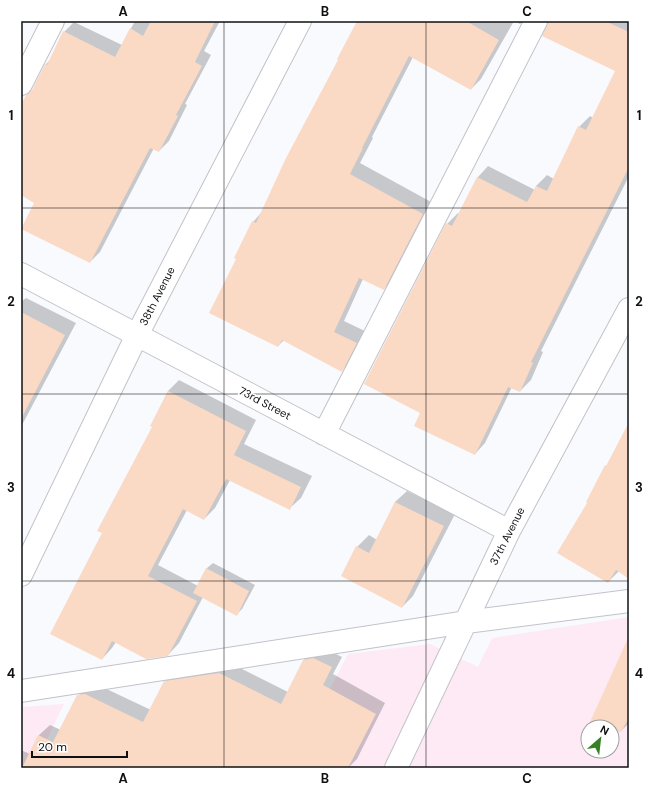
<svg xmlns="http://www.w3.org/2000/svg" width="650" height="789" viewBox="0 0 650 789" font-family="'DM Sans',sans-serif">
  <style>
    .commercial { fill: #fdeaf5; fill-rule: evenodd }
    .shadow { fill: #0003 }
    .building { fill: #fad9c5 }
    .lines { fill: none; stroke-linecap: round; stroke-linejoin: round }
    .minor-casing { stroke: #c2c3ca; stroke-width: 24 }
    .minor { stroke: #fff; stroke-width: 22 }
    .grid { fill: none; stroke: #0f1012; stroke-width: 1; stroke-opacity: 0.55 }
    .labels { text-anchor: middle; stroke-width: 3; stroke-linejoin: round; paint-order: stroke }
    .street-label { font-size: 11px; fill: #0f1012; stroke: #fff }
    .neatline { fill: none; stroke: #0f1012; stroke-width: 1.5 }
    .grid-label { font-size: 13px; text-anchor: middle; font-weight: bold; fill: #0f1012 }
  </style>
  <rect width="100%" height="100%" fill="#f9fafe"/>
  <!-- commercial -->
  <path class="commercial" d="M 629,617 L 629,768 L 289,768 L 348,654 L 430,644 L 478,667 L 492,638 ZM 588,727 L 612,727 L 612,751 L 588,751 Z
    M 64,704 L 33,768 L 21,768 L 21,707 Z"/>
  <!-- shadow -->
  <path class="shadow" d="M 135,21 L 220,21 L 204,51 L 211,55 L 185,104 L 187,105 L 169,141 L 159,151 L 154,148 L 100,252 L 90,262 L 35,203 L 21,194 L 21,107 L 34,88 L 46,64 L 51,59 L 64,32 L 74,22 L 122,45 Z
    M 358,21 L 523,21 L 520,24 L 514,21 L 481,79 L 471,89 L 413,57 L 372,137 L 373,138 L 360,163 L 433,203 L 394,278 L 384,289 L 363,279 L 344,321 L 367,332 L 352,360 L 342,370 L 284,340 L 278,346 L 237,258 L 236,258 L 253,222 L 261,213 Z
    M 549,21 L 619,21 L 622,22 L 623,21 L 629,21 L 629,176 L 541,351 L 543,352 L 531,380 L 520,391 L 512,387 L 485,443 L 475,454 L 421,413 L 447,224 L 458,213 L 459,214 L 478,177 L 488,166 L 535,190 L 536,186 L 547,175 L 554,179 L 579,127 L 590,116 L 593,118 L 617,71 Z
    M 26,298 L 76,323 L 21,427 L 21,302 Z
    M 179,380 L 256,420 L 244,444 L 312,476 L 301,498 L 290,508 L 230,480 L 215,508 L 204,519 L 187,510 L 158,565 L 198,586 L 207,568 L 213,563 L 255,585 L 242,609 L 236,615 L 203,597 L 179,643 L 168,655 L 116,642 L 112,648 L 102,659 L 104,533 L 153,427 L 151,426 L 168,391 Z
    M 629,424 L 629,564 L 619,571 L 608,582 L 588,502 L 606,466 L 609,463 Z
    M 407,491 L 455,514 L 413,596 L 402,607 L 357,547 L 369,535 L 377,540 L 395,502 Z
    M 629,645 L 629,723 L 621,731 L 612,731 L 612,727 L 589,727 Z
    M 324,648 L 342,657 L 333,674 L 385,703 L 357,759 L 348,768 L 21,768 L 21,750 L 30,754 L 39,735 L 50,725 L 61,730 L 78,696 L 89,685 L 96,684 L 151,710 L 165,682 L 176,671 L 230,663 L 288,692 L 303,661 L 314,650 Z"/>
  <!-- building -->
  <path class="building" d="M 151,21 L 215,21 L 195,62 L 202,66 L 176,115 L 178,116 L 159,152 L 150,148 L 90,263 L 21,229 L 34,203 L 21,195 L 21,105 L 26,95 L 32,90 L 45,64 L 47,65 L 63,31 L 115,57 L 130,28 L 143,36 Z
    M 357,21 L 466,21 L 499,40 L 471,90 L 409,56 L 362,148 L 363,148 L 350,174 L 423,214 L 384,290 L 359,278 L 334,332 L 357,343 L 342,372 L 282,340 L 278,347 L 209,313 L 236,259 L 234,258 L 252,221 L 256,223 L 286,158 L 338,60 L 337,59 Z
    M 548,21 L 605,21 L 629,32 L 629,167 L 531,362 L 533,363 L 520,392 L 508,387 L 475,455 L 414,426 L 420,413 L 364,384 L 446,223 L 452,226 L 477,177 L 527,202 L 536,186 L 547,191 L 578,126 L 586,130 L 615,71 L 542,36 Z
    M 21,312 L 65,335 L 21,419 Z
    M 168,391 L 246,431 L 234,455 L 301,487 L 290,510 L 226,479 L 204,520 L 183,509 L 148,576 L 197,601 L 168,656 L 146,659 L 112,641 L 102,660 L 50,634 L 102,533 L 97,531 L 152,427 L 150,426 Z
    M 629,422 L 629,579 L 616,570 L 608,583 L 557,553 L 587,503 L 586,502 L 605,465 L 606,466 Z
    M 395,502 L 444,526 L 402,608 L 341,576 L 356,546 L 369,553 Z
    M 206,568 L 249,591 L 237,616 L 193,593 Z
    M 629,636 L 629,718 L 621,732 L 612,732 L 612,727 L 588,727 L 588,733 L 585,733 Z
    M 313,658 L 332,667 L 323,685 L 376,714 L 348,768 L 22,768 L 38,735 L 53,742 L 77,695 L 85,694 L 143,722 L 164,681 L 219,673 L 281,704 L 303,660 Z"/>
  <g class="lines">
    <!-- minor casing -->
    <g class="minor-casing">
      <path id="minor" d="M 21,84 L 53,21
        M 21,274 L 509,531
        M 324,434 L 536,21
        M 21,575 L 137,335 L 300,21
        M 21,691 L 466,622 L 629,601
        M 396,768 L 509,531 L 629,309"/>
    </g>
    <!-- minor -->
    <use href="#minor" class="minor"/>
  </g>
  <!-- grid -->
  <path class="grid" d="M 224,21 L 224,768M 426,21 L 426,768M 21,208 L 629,208M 21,394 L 629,394M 21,581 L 629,581"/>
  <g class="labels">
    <!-- street labels -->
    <g class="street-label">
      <text transform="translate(157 296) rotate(-63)" y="4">38th Avenue</text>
      <text transform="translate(265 403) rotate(28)" y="4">73rd Street</text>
      <text transform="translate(507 536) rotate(-63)" y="4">37th Avenue</text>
    </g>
  </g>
  <!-- border -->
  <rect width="650" height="789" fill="none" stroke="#ffffff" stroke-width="44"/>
  <!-- north arrow -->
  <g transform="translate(600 739) rotate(28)"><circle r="19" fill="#ffffff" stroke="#9f9fa0"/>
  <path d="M0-3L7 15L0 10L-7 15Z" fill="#378026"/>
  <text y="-6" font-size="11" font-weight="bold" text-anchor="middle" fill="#0f1012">N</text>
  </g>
  <!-- scale -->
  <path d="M32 751v6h95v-6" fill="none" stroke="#0f1012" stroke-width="2"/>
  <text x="38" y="751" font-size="12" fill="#0f1012" stroke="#ffffff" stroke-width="3" paint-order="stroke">20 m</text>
  <rect x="22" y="22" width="606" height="745" class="neatline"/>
  <g class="grid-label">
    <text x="123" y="16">A</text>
    <text x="325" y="16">B</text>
    <text x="527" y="16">C</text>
    <text x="11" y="120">1</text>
    <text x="639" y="120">1</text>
    <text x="11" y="306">2</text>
    <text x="639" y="306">2</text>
    <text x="11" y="492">3</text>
    <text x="639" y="492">3</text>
    <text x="11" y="678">4</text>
    <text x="639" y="678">4</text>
    <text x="123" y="783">A</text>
    <text x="325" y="783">B</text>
    <text x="527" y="783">C</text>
  </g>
</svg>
